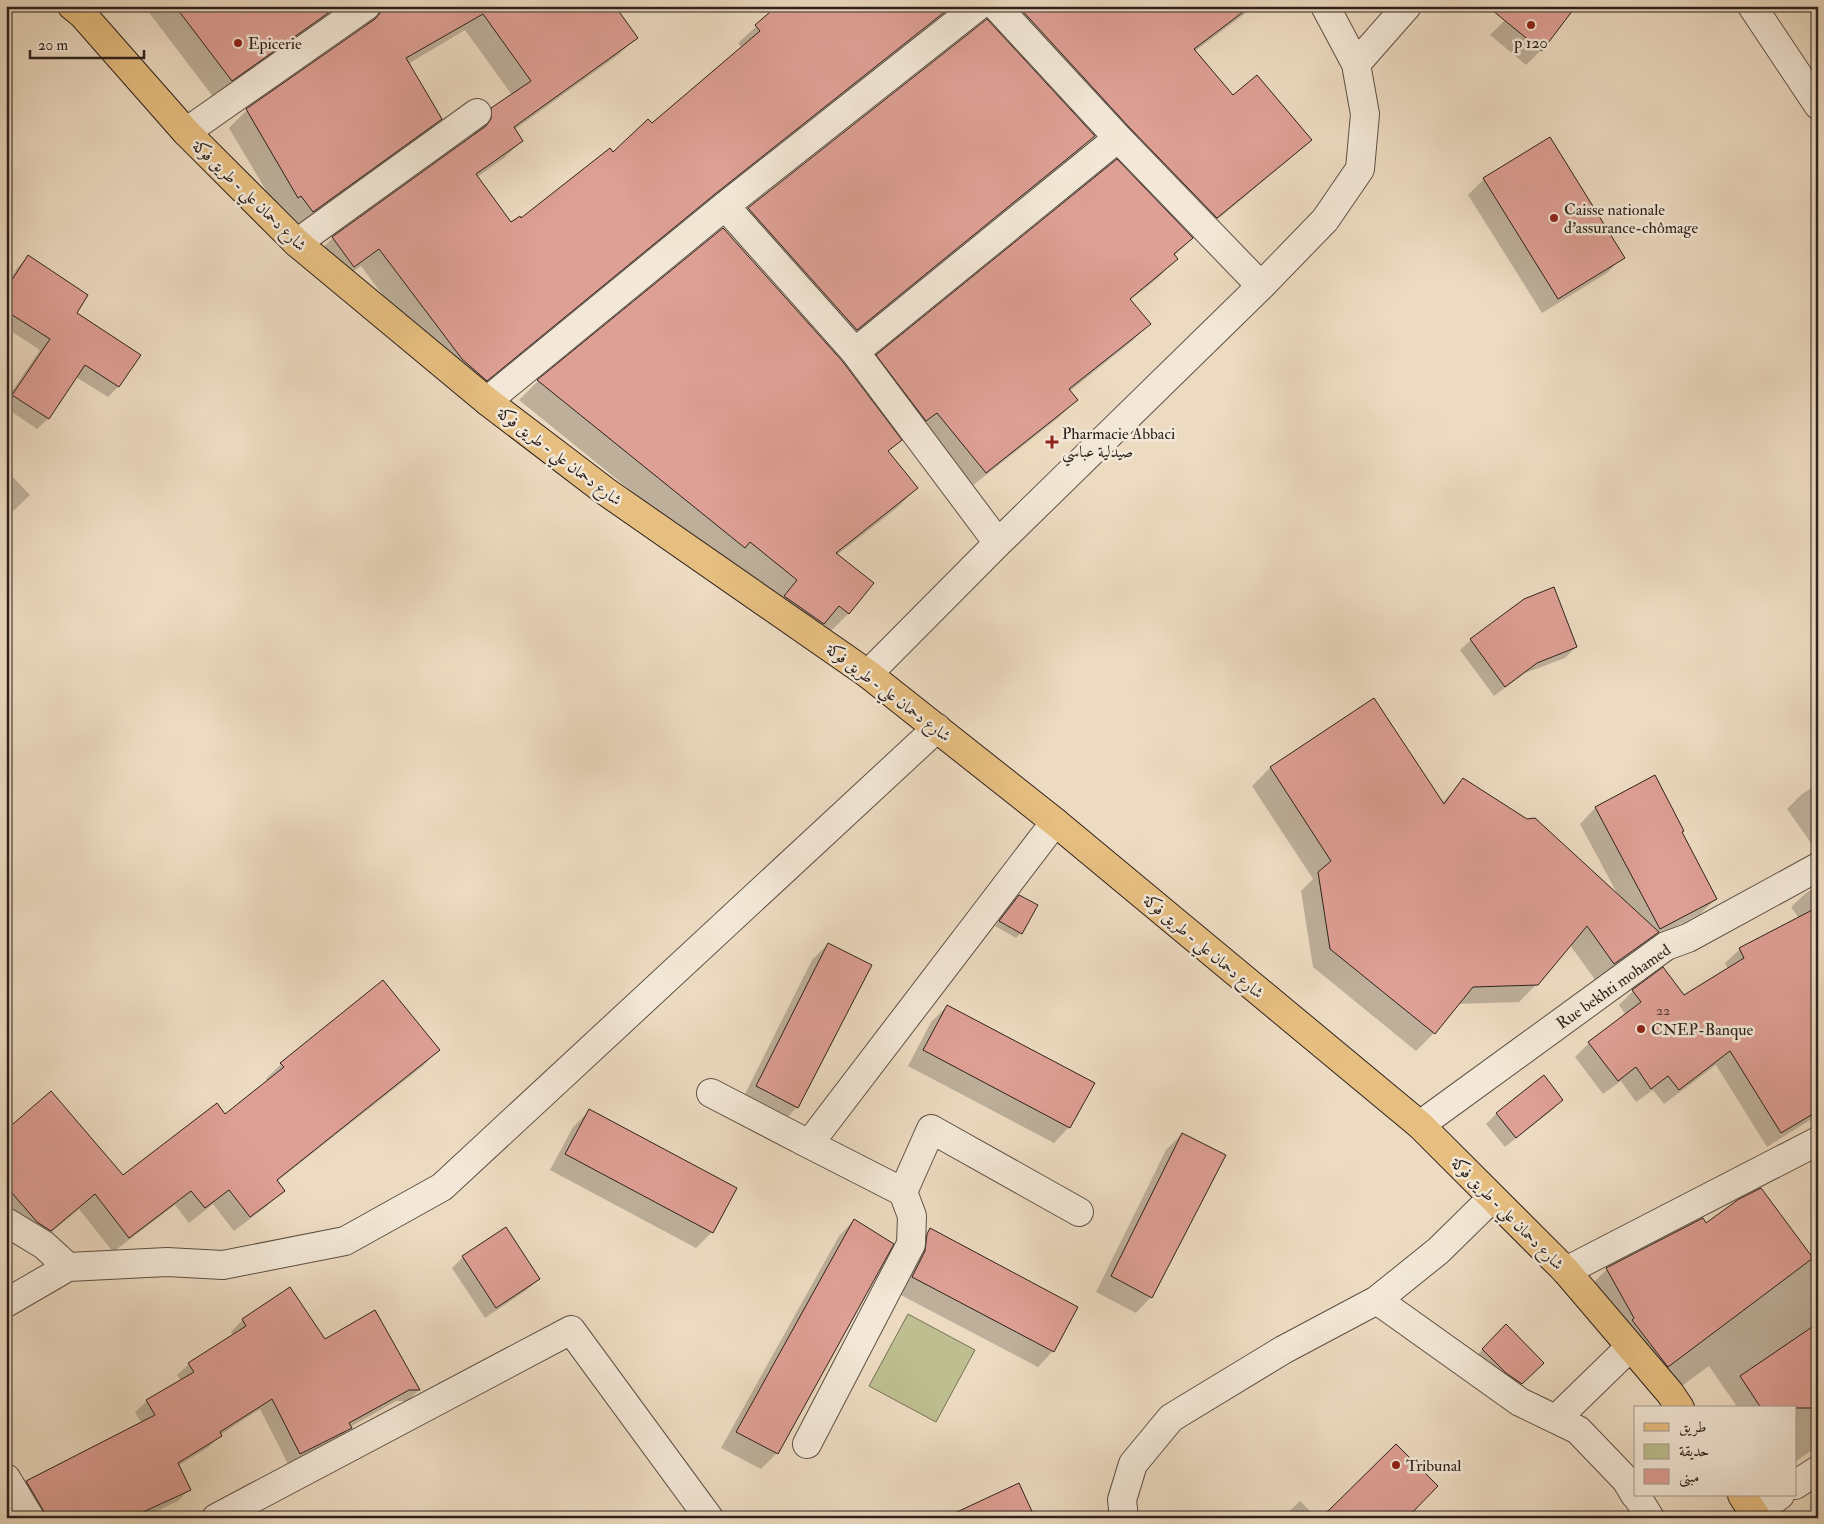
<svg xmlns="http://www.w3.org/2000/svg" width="1824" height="1524" viewBox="0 0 1824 1524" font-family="'IM FELL Double Pica',Amiri,serif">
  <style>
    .green { fill: #bdbf90; stroke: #757056 }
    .shadow { fill: #0003 }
    .building { fill: #de9f94; stroke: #2d211c }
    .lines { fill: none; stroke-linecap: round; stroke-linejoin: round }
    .minor-casing { stroke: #5d5045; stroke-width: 30 }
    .major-casing { stroke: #2d211c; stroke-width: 30 }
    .minor { stroke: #f3e8d7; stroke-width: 28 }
    .major { stroke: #e6be80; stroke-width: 28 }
    .poi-dot { fill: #8f2418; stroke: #f3e8d7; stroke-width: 2 }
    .labels { text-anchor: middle; stroke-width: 5; stroke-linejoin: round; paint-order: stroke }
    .number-label { font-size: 14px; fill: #59403a }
    .poi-label { font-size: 16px; fill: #2d211c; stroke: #f3e8d7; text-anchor: start }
    .street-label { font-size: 16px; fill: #2d211c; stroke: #f3e8d7 }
  </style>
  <rect width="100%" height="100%" fill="#eddbc1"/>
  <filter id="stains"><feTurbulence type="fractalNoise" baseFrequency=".004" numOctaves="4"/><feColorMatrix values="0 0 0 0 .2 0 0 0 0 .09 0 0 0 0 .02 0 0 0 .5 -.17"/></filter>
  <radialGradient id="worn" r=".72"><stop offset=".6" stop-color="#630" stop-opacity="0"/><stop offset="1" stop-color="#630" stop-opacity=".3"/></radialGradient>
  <!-- green -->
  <path class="green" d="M 908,1314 L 975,1350 L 936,1422 L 869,1386 Z"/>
  <!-- shadow -->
  <path class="shadow" d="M 144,6 L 613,6 L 636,38 L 618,55 L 514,130 L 522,141 L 504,158 L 477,177 L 511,223 L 521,220 L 652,125 L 742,48 L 738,43 L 774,10 L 773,9 L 776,6 L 1255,6 L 1195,51 L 1233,97 L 1310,140 L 1292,157 L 1199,235 L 990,13 L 957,8 L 949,11 L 696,211 L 469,397 L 444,377 L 361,266 L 336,284 L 315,255 L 333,238 L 474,136 L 474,126 L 492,109 L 512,95 L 465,30 L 408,64 L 440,119 L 423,137 L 295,228 L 280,214 L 229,128 L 247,110 L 364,28 L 365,23 L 214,98 Z
    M 1511,6 L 1577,6 L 1568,15 L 1541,50 L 1526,65 L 1490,35 L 1515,10 Z
    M 987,21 L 1093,136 L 1075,155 L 837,348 L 730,228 L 749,209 Z
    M 1549,139 L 1623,257 L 1607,273 L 1542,313 L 1468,195 L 1484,179 Z
    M 1192,238 L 1174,256 L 1176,259 L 1158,278 L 1130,300 L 1149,324 L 1131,342 L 1070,391 L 1076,400 L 1058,418 L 967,490 L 859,374 L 877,356 Z
    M 28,257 L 75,313 L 139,355 L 118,387 L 108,397 L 76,377 L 48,419 L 37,429 L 6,408 L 6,400 L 40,350 L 6,328 L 6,285 L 18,267 Z
    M 538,381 L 900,440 L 888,452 L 917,488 L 897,508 L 837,555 L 849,613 L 829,633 L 725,567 L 519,400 Z
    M 6,470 L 30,495 L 6,518 Z
    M 1471,640 L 1576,647 L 1565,658 L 1525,673 L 1494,696 L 1460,650 Z
    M 1374,700 L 1442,803 L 1463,780 L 1618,895 L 1580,824 L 1595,808 L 1654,777 L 1716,899 L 1700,914 L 1647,942 L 1640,950 L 1596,981 L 1570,945 L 1537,984 L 1519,1002 L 1457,1004 L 1434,1033 L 1416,1051 L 1313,967 L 1301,891 L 1313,879 L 1252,786 L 1270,768 Z
    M 1818,783 L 1818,853 L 1787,809 L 1801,795 Z
    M 1818,886 L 1818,1115 L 1767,1147 L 1716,1065 L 1664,1104 L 1653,1090 L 1636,1102 L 1621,1081 L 1603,1094 L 1575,1057 L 1589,1043 L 1626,1015 L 1619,1005 L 1633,991 L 1684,996 L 1728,969 L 1725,963 L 1740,949 L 1799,918 L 1791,907 L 1806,893 Z
    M 1014,901 L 1021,933 L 1016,938 L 995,926 Z
    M 828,944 L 797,1107 L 782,1123 L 741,1102 L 812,960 Z
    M 947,1006 L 1069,1127 L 1054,1143 L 908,1066 L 931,1022 Z
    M 438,1050 L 423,1066 L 276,1182 L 283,1190 L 267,1206 L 234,1231 L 213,1204 L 189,1223 L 175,1205 L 113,1252 L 79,1209 L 35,1246 L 6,1220 L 6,1132 L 123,1177 L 225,1116 L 268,1082 L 266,1079 L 281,1064 Z
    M 1562,1100 L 1551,1111 L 1505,1147 L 1486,1124 L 1497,1113 Z
    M 589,1111 L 712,1232 L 696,1248 L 550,1170 L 573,1127 Z
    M 1182,1134 L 1151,1297 L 1136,1313 L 1096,1292 L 1166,1150 Z
    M 854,1220 L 892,1244 L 777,1453 L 761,1469 L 721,1448 L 839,1236 Z
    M 1706,1225 L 1810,1257 L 1818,1252 L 1818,1446 L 1795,1462 L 1795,1408 L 1738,1408 L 1709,1366 L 1668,1396 L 1593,1283 L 1607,1269 Z
    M 506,1229 L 539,1279 L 528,1289 L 485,1318 L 452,1268 L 463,1257 Z
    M 930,1230 L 1053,1351 L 1038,1367 L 897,1293 L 915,1246 Z
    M 290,1289 L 324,1341 L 419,1390 L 408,1401 L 396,1401 L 350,1427 L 339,1439 L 288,1464 L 260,1409 L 220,1435 L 209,1447 L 178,1466 L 190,1489 L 178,1501 L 142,1518 L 30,1518 L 15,1493 L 27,1482 L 142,1424 L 135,1412 L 147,1401 L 181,1381 L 177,1375 L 189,1364 L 233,1335 L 231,1332 L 242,1320 Z
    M 1506,1326 L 1543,1363 L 1510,1394 L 1472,1360 Z
    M 1300,1501 L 1317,1518 L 1282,1518 Z"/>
  <!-- building -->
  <path class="building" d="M 175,6 L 338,6 L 232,81 Z
    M 381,6 L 615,6 L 638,38 L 514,127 L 523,141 L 476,174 L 511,222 L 520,216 L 521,218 L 610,148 L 613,152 L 648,119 L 652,123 L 760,31 L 755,25 L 777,6 L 952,6 L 715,194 L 487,381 L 462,359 L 379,249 L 354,267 L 332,237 L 486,126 L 491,119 L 491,108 L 531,81 L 483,14 L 406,58 L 442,119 L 313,212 L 301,196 L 298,198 L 246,109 L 375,19 L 380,13 Z
    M 1018,6 L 1251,6 L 1194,49 L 1233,95 L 1257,75 L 1312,140 L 1217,218 L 1129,127 Z
    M 1487,6 L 1576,6 L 1542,51 Z
    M 987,19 L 1095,136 L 857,330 L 748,208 Z
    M 1550,137 L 1625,258 L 1558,299 L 1483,178 Z
    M 1117,159 L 1193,238 L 1174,254 L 1178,259 L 1130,299 L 1151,324 L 1069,389 L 1078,400 L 986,473 L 937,413 L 926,421 L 876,355 Z
    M 723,228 L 843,362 L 902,440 L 888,451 L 918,488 L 836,553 L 874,583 L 849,614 L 839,606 L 824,624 L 784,596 L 797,580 L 750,542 L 745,548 L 537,380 Z
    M 28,255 L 88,295 L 77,313 L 141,355 L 119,387 L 85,365 L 49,419 L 12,395 L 50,339 L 6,311 L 6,289 Z
    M 1554,587 L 1577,647 L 1537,663 L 1505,687 L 1470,639 L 1524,599 Z
    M 1374,698 L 1444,804 L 1463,778 L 1527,819 L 1535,818 L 1659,932 L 1614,964 L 1587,926 L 1538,985 L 1473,987 L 1435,1034 L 1330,949 L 1318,872 L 1331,861 L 1270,767 Z
    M 1655,775 L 1684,831 L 1682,832 L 1717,899 L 1660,929 L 1595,807 Z
    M 1019,895 L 1038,905 L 1022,934 L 999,921 Z
    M 1818,907 L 1818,1111 L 1781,1133 L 1730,1051 L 1679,1090 L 1668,1076 L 1651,1089 L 1636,1067 L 1618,1081 L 1588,1042 L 1641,1002 L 1632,990 L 1663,967 L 1684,995 L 1744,958 L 1739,948 Z
    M 828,943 L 872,965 L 798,1108 L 756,1086 Z
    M 383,980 L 440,1050 L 277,1180 L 285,1191 L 250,1217 L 229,1190 L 205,1208 L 191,1191 L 129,1238 L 95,1194 L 51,1231 L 37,1222 L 6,1186 L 6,1130 L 51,1091 L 123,1175 L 217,1103 L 225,1114 L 284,1067 L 280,1063 Z
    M 947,1005 L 1095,1083 L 1070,1128 L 923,1050 Z
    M 1544,1075 L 1563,1100 L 1516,1138 L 1496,1113 Z
    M 589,1109 L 737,1188 L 713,1233 L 565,1154 Z
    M 1182,1133 L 1226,1155 L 1152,1298 L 1111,1276 Z
    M 1761,1188 L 1813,1258 L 1668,1367 L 1632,1320 L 1634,1318 L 1606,1268 L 1703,1218 L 1706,1223 L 1739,1199 Z
    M 854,1219 L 894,1244 L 778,1454 L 736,1432 Z
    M 506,1227 L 540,1279 L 496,1308 L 462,1256 Z
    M 930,1228 L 1078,1307 L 1054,1352 L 912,1277 L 925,1251 L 927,1234 Z
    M 290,1287 L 325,1339 L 375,1310 L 420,1390 L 409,1390 L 349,1423 L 352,1428 L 300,1454 L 272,1399 L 220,1432 L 222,1436 L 178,1463 L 191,1490 L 130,1518 L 46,1518 L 43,1510 L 26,1481 L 155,1415 L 146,1400 L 194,1372 L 188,1363 L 246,1326 L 242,1319 Z
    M 1818,1323 L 1818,1408 L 1761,1408 L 1740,1376 Z
    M 1506,1324 L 1544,1363 L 1522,1384 L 1506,1373 L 1482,1349 Z
    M 1396,1444 L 1438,1486 L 1407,1518 L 1321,1518 Z
    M 1019,1483 L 1035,1518 L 944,1518 Z"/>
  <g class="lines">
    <!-- minor casing -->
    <g class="minor-casing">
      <path id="minor" d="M 996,6 L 1118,138 L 1261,286
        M 1752,6 L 1818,105
        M 1356,64 L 1407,6
        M 186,132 L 366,6
        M 725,206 L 855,352 L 998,543
        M 297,243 L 477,113
        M 855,352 L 1118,138
        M 487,401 L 725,206 L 978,6
        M 868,674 L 998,543 L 1261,286 L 1325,220 L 1360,169 L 1365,114 L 1356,64 L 1325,6
        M 1055,822 L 809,1144 L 903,1192 L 931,1129 L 1079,1212
        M 711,1093 L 809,1144
        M 1420,1125 L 1666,946 L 1688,938 L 1818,867
        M 6,1222 L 44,1245 L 68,1267 L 167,1262 L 223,1265 L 345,1241 L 442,1187 L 937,728
        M 1566,1271 L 1818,1141
        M 1377,1300 L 1520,1402 L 1578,1430 L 1626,1480 L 1635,1495
        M 6,1303 L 68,1267
        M 1556,1419 L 1630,1347
        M 807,1444 L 911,1244 L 912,1216 L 903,1192
        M 6,1478 L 30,1518
        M 1795,1485 L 1818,1470
        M 1636,1495 L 1650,1518
        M 1755,1514 L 1780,1495
        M 216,1518 L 571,1330 L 709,1518
        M 1124,1518 L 1122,1500 L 1133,1464 L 1171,1418 L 1283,1350 L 1377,1300 L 1438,1251 L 1492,1198"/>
    </g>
    <!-- major casing -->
    <g class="major-casing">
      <path id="major" d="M 72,6 L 83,15 L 186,132 L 297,243 L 487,401 L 605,491 L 868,674 L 1055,822 L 1420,1125 L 1566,1271 L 1670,1393 L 1680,1408
        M 1742,1495 L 1757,1518"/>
    </g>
    <!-- minor -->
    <use href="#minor" class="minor"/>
    <!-- major -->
    <use href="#major" class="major"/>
  </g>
  <!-- markers -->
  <g class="poi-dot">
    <circle cx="1531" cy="25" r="5"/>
    <circle cx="238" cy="43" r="5"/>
    <circle cx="1554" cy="218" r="5"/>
    <path d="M1049.5 434.5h5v5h5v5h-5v5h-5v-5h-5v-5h5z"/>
    <circle cx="1641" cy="1029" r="5"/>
    <circle cx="1396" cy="1465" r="5"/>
  </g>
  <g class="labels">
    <!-- number labels -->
    <g class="number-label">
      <text x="1663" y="1015">22</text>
    </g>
    <!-- poi labels -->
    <g class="poi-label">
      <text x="1531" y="48" text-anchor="middle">p 120</text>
      <text x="248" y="49">Epicerie</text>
      <text x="1564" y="215">Caisse nationale<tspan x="1564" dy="18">d'assurance-chômage</tspan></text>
      <text x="1062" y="439">Pharmacie Abbaci<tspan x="1062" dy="18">صيدلية عباسي</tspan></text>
      <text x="1651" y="1035">CNEP-Banque</text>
      <text x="1406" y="1471">Tribunal</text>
    </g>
    <!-- street labels -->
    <g class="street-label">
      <text transform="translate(250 195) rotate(44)" y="6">شارع دحمان علي - طريق فوكة</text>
      <text transform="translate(560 456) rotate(37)" y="6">شارع دحمان علي - طريق فوكة</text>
      <text transform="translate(889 692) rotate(37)" y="6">شارع دحمان علي - طريق فوكة</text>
      <text transform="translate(1204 946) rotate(40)" y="6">شارع دحمان علي - طريق فوكة</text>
      <text transform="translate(1613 986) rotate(-35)" y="6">Rue bekhti mohamed</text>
      <text transform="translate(1508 1213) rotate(45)" y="6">شارع دحمان علي - طريق فوكة</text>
    </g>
  </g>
  <!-- margin -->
  <rect width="1824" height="1524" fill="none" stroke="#eddbc1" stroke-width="25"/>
  <rect x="8" y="8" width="1809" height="1509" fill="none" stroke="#2d211c" stroke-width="2.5"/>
  <rect x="12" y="12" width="1799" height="1499" fill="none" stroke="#2d211c"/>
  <!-- legend -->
  <rect x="1634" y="1406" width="162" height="90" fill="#f3e8d7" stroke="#a4988c"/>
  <rect x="1644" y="1423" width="25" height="8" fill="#e6be80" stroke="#a4988c"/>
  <text x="1679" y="1432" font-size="15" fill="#2d211c">طريق</text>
  <rect x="1644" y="1444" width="25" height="15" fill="#bdbf90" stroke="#a4988c"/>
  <text x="1679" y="1456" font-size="15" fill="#2d211c">حديقة</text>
  <rect x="1644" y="1469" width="25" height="15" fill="#de9f94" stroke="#a4988c"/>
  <text x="1679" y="1482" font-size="15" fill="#2d211c">مبنى</text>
  <!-- scale -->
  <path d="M30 50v8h114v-8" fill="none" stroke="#2d211c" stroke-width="2.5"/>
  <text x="38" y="50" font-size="15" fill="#2d211c" stroke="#f3e8d7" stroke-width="4" paint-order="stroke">20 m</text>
  <rect width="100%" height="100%" filter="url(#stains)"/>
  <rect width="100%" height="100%" fill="url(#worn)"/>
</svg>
